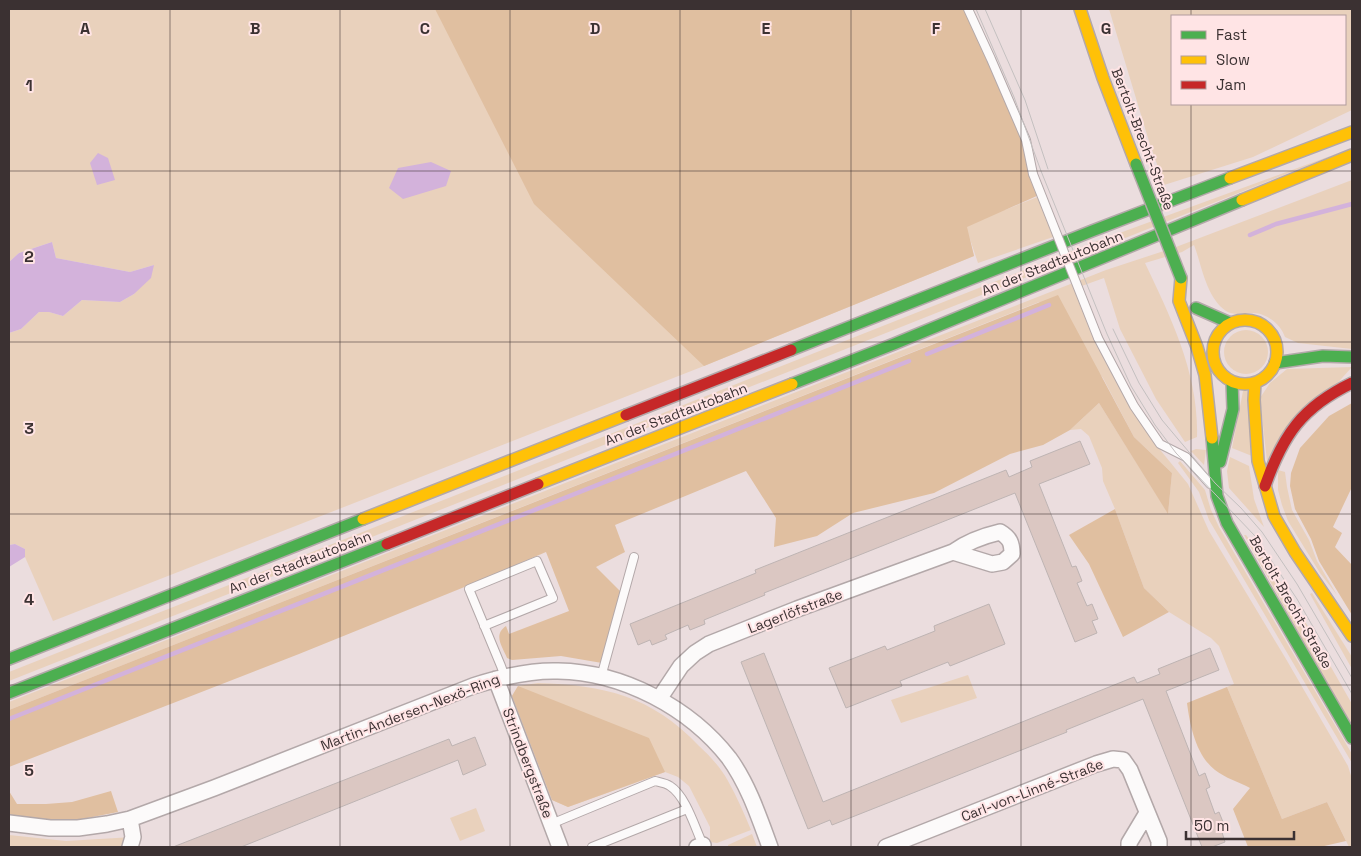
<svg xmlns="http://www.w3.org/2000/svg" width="1361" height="856" viewBox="0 0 1361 856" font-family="'Space Grotesk',sans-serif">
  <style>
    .green { fill: #e9d1bc; fill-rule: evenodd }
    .forest { fill: #e0bfa0 }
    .water { fill: #d3b2db }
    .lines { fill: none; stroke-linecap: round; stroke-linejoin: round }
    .stream { stroke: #d3b2db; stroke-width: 4.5 }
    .building { fill: #dbc7c2; stroke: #beb4b3 }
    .lane-casing { stroke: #b3a8a9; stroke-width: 10 }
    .street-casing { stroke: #b3a8a9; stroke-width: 18 }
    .fast-casing { stroke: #b3a8a9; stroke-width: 14 }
    .slow-casing { stroke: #b3a8a9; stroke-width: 14 }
    .jam-casing { stroke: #b3a8a9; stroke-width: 14 }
    .lane { stroke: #fcfafa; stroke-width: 8 }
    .street { stroke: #fcfafa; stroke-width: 15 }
    .fast { stroke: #4caf50; stroke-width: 11 }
    .slow { stroke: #ffc107; stroke-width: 11 }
    .jam { stroke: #c62828; stroke-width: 11 }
    .tram { stroke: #c4c0c0; stroke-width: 1 }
    .lane-bridge-casing { stroke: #b3a8a9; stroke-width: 10; stroke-linecap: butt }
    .fast-bridge-casing { stroke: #b3a8a9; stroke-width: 14; stroke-linecap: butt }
    .lane-bridge { stroke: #fcfafa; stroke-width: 8 }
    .fast-bridge { stroke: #4caf50; stroke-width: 11 }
    .grid { fill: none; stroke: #3b3132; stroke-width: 1; stroke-opacity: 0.55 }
    .labels { text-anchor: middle; stroke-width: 4; stroke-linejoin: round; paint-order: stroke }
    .street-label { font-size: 14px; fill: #3b3132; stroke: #ffe4e5 }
    .grid-label { font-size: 16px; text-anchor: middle; font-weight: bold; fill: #3b3132; stroke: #ffe4e5; stroke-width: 4; stroke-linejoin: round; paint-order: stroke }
  </style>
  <rect width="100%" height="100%" fill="#ebddde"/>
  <!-- green -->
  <path class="green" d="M 9,9 L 964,9 L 1005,210 L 1040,196 L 1056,236 L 978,263 L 969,236 L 974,256 L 704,366 L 53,621 L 25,557 L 25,549 L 15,544 L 9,545 L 9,333 L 21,329 L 39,312 L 49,312 L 63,316 L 82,300 L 120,302 L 134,294 L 154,265 L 130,272 L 56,258 L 52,242 L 19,253 L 9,262 Z
    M 1109,9 L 1352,9 L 1352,110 L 1253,157 L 1164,185 L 1148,138 ZM 1172,16 L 1345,16 L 1345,104 L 1172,104 Z
    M 1352,148 L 9,681 L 9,672 L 1095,242 Z
    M 1352,180 L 1352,349 L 1298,343 L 1285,337 C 1281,325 1267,313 1253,313 C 1244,313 1234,316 1226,311 C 1206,297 1202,266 1194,245 L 1182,252 L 1145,263 C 1171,318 1199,374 1197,437 L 1185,442 L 1156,399 L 1120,329 L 1104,278 L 1076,288 L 1094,340 L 1132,410 L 1157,446 L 1188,484 L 1209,531 L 1286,659 L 1348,766 L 1352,779 L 1352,847 L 1349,847 L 1327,802 L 1282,819 L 1227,687 L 1234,684 L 1219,646 L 1211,638 L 1169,612 L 1144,588 L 1115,509 L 1103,481 L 1102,468 L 1089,436 L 1081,429 L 1070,430 L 1099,403 L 1168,513 L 1172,473 L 1134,437 L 1103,378 L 1039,302 L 9,710 L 9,702 L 1106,270 L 1176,247 Z
    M1224 352a22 22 0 1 1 44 0a22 22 0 1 1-44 0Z
    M 1352,367 L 1267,461 L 1260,398 L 1270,383 L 1287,369 Z
    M 1243,391 L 1248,391 L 1252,456 L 1232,448 Z
    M 1196,449 L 1206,450 L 1204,465 L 1191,451 Z
    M 1230,457 L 1249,466 L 1254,499 L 1264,527 L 1229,488 L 1227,471 Z
    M 1180,461 L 1205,490 L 1211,510 L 1219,527 L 1352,754 L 1352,763 L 1209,520 L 1199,492 L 1178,463 Z
    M 1278,470 L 1285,472 L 1287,487 L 1292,510 L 1309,540 L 1317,561 L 1337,595 L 1320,573 L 1288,521 L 1282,505 L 1278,490 Z
    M 1244,535 L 1246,535 L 1280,581 L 1302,616 L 1352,704 L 1352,728 Z
    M 1312,593 L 1352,657 L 1352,669 L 1310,594 Z
    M 968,675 L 977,698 L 901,723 L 891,700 Z
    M 538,683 C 604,685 652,696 699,746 C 710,756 721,768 728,781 C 737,797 744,813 751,830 L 717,843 L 710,842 L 710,827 L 689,786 L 678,777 L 665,772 L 568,807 L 552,800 L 512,696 L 518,686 Z
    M 476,808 L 485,831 L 460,841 L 450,818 Z
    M 752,834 L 757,847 L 728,847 L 728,845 Z
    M 9,835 L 66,841 L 133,837 L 130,847 L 9,847 Z"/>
  <!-- forest -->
  <path class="forest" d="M 435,9 L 964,9 L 1021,138 L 1039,195 L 967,227 L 974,256 L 704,366 L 534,204 Z
    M 1058,295 L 1134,437 L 1172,473 L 1168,514 L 1099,403 L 1070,430 L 1043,445 L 1010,454 L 934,493 L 853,513 L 817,536 L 774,547 L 776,518 L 746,471 L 615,525 L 625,552 L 596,567 L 623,594 L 602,663 L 561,656 L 512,660 L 507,658 C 502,646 493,635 506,626 L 509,634 L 569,611 L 546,552 L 462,588 L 299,654 L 9,767 L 9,710 Z
    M 1352,403 L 1352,487 L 1333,527 L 1342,533 L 1335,547 L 1352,565 L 1352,615 L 1319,561 L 1311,539 L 1295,509 L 1290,486 L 1291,473 L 1300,448 L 1329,416 Z
    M 1115,509 L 1144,588 L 1169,612 L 1123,637 L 1089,564 L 1069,535 Z
    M 518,686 L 649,738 L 665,772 L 568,807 L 552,800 L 512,696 Z
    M 1227,687 L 1282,819 L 1327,802 L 1346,841 L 1320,847 L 1248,847 L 1233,809 L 1250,788 C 1239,782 1225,778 1215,770 C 1196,755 1190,726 1187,703 Z
    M 9,791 L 17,804 L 46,804 L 72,802 L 111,791 L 118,812 L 77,820 L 41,822 L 9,816 Z"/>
  <!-- water -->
  <path class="water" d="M 98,153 L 108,158 L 115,180 L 97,185 L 90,163 Z
    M 431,162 L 451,171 L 446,186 L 403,199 L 389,188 L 398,168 Z
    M 52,242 L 56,258 L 130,272 L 154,265 L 151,278 L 134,294 L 120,302 L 82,300 L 63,316 L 49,312 L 39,312 L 21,329 L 9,333 L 9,262 L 19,253 Z
    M 15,544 L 25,549 L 25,557 L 9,567 L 9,545 Z"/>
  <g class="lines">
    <!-- stream -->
    <path class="stream" d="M 1250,235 L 1276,224 L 1352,204
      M 927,354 L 1049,305
      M 9,719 L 909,361"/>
  </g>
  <!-- building -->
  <path class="building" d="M 1080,441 L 1090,464 L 1039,484 L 1072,567 L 1076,566 L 1082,581 L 1077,583 L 1087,606 L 1092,604 L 1098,619 L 1092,621 L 1097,633 L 1075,642 L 1015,493 L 764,593 L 765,595 L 704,620 L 705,624 L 690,630 L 688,625 L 665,635 L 667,639 L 652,645 L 650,640 L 638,645 L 630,624 L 756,573 L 755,570 L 1006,470 L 1009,477 L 1032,467 L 1030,461 Z
    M 989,604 L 1005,644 L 950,666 L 948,662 L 900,681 L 902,686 L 846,708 L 829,668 L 885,646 L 887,650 L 935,631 L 934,626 Z
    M 1210,648 L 1219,670 L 1166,691 L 1199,776 L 1205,773 L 1210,787 L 1206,789 L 1215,814 L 1219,812 L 1225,827 L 1221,829 L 1225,842 L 1212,847 L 1202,847 L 1143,699 L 1066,730 L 1067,732 L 832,825 L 830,820 L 808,829 L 741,662 L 764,653 L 823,802 L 1134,677 L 1137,683 L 1160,674 L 1158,669 Z
    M 475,737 L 486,765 L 463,775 L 458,760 L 241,847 L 173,847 L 449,739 L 452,746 Z"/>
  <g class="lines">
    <!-- lane casing -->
    <g class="lane-casing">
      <path id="lane" d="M 968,9 L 991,59 L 1026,140 L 1033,174
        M 1098,338 L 1134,406 L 1160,444 L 1186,457 L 1210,484
        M 484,626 L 553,598 L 537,561 L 469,589 L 501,666 L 505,677
        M 601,677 L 634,557
        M 551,824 L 655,781 C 659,782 666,783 670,786 C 686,796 695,828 703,845
        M 592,847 L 687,809"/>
    </g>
    <!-- street casing -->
    <g class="street-casing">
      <path id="street" d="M 496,679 L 560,847
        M 659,699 L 681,666 L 695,653 L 709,644 L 797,609 L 953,552 C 967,542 983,536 1000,532 C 1010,538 1012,543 1012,554 L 1003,562 L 992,564 L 953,552
        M 130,819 L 133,837 L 130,847
        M 9,823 L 50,828 L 78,828 L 107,824 L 130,819 L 214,788 L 473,686 C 501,677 529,670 558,671 C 623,672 690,708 729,758 C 748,784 759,817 770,847
        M 697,847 L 703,845
        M 886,847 L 1096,764 L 1113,759 L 1123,760 L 1130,770 L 1159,841 L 1159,847
        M 1129,847 L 1129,843 L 1147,813"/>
    </g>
    <!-- fast casing -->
    <g class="fast-casing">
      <path id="fast" d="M 1196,308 L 1230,323
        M 791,350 L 1092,231 L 1230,178
        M 1275,363 L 1323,356 L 1352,357
        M 792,384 L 894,344 L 1242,200
        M 1212,438 L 1217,496 L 1227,523 L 1352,738
        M 1220,462 L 1233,409 L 1232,382
        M 9,659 L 363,519
        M 9,693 L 387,544"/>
    </g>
    <!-- slow casing -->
    <g class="slow-casing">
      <path id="slow" d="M 1080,9 L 1103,78 L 1136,164
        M 1230,178 L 1352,132
        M 1242,200 L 1352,155
        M 1181,278 L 1179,301 L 1197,347 L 1205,375 L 1212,438
        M1213 352a32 32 0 1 1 64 0a32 32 0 1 1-64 0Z
        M 1255,383 L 1254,400 L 1258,461 L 1274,516 L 1295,552 L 1352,636
        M 538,484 L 792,384
        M 363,519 L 626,415"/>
    </g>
    <!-- jam casing -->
    <g class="jam-casing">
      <path id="jam" d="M 626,415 L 791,350
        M 1265,486 C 1283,435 1302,407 1352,383
        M 387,544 L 538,484"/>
    </g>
    <!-- lane -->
    <use href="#lane" class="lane"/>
    <!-- street -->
    <use href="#street" class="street"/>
    <!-- fast -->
    <use href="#fast" class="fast"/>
    <!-- slow -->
    <use href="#slow" class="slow"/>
    <!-- jam -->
    <use href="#jam" class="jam"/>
    <!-- tram -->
    <path class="tram" d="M 976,9 L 1014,97 L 1041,171 L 1107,334 L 1131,386 L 1155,425 L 1176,453 L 1255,536 L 1297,599 L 1352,694
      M 985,9 L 1025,100 L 1048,169
      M 1113,329 L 1139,383 L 1162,420 L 1215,483 L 1241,508 L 1262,532 L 1297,584 L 1352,678"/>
    <!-- lane-bridge casing -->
    <g class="lane-bridge-casing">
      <path id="lane-bridge" d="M 1033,174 L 1098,338"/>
    </g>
    <!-- fast-bridge casing -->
    <g class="fast-bridge-casing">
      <path id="fast-bridge" d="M 1136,164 L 1181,278"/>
    </g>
    <!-- lane-bridge -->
    <use href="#lane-bridge" class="lane-bridge"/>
    <!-- fast-bridge -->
    <use href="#fast-bridge" class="fast-bridge"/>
  </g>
  <!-- grid -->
  <path class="grid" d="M 170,9 L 170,847M 340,9 L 340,847M 510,9 L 510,847M 680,9 L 680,847M 851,9 L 851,847M 1021,9 L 1021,847M 1191,9 L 1191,16M 1191,104 L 1191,847M 9,171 L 1352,171M 9,342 L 1352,342M 9,514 L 1352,514M 9,685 L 1352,685"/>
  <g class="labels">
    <!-- street labels -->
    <g class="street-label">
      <text transform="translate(1143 139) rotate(69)" y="5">Bertolt-Brecht-Straße</text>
      <text transform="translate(1052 263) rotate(-22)" y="5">An der Stadtautobahn</text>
      <text transform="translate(676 414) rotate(-21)" y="5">An der Stadtautobahn</text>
      <text transform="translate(300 562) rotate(-21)" y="5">An der Stadtautobahn</text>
      <text transform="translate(1291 602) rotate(60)" y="5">Bertolt-Brecht-Straße</text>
      <text transform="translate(795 611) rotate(-21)" y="5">Lagerlöfstraße</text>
      <text transform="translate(410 712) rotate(-21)" y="5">Martin-Andersen-Nexö-Ring</text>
      <text transform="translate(528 763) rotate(69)" y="5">Strindbergstraße</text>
      <text transform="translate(1032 790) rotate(-21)" y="5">Carl-von-Linné-Straße</text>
    </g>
  </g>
  <g class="grid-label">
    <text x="85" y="34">A</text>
    <text x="255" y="34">B</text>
    <text x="425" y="34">C</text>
    <text x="595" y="34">D</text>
    <text x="766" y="34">E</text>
    <text x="936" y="34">F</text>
    <text x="1106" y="34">G</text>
    <text x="29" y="91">1</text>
    <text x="29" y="262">2</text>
    <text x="29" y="434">3</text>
    <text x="29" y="605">4</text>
    <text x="29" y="776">5</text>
  </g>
  <!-- border -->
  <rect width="1361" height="856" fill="none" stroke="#3b3132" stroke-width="20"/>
  <!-- legend -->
  <rect x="1171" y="15" width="175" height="90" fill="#ffe4e5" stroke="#b19c9d"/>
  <rect x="1181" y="31" width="25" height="8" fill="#4caf50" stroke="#b19c9d"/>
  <text x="1216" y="40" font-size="15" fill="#3b3132">Fast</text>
  <rect x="1181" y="56" width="25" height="8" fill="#ffc107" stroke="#b19c9d"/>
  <text x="1216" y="65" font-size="15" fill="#3b3132">Slow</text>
  <rect x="1181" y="81" width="25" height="8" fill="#c62828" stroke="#b19c9d"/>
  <text x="1216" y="90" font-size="15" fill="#3b3132">Jam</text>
  <!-- scale -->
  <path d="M1186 831v8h108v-8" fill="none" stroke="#3b3132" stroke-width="2.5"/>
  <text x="1194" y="831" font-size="15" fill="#3b3132" stroke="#ffe4e5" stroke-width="4" paint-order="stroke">50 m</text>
</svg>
